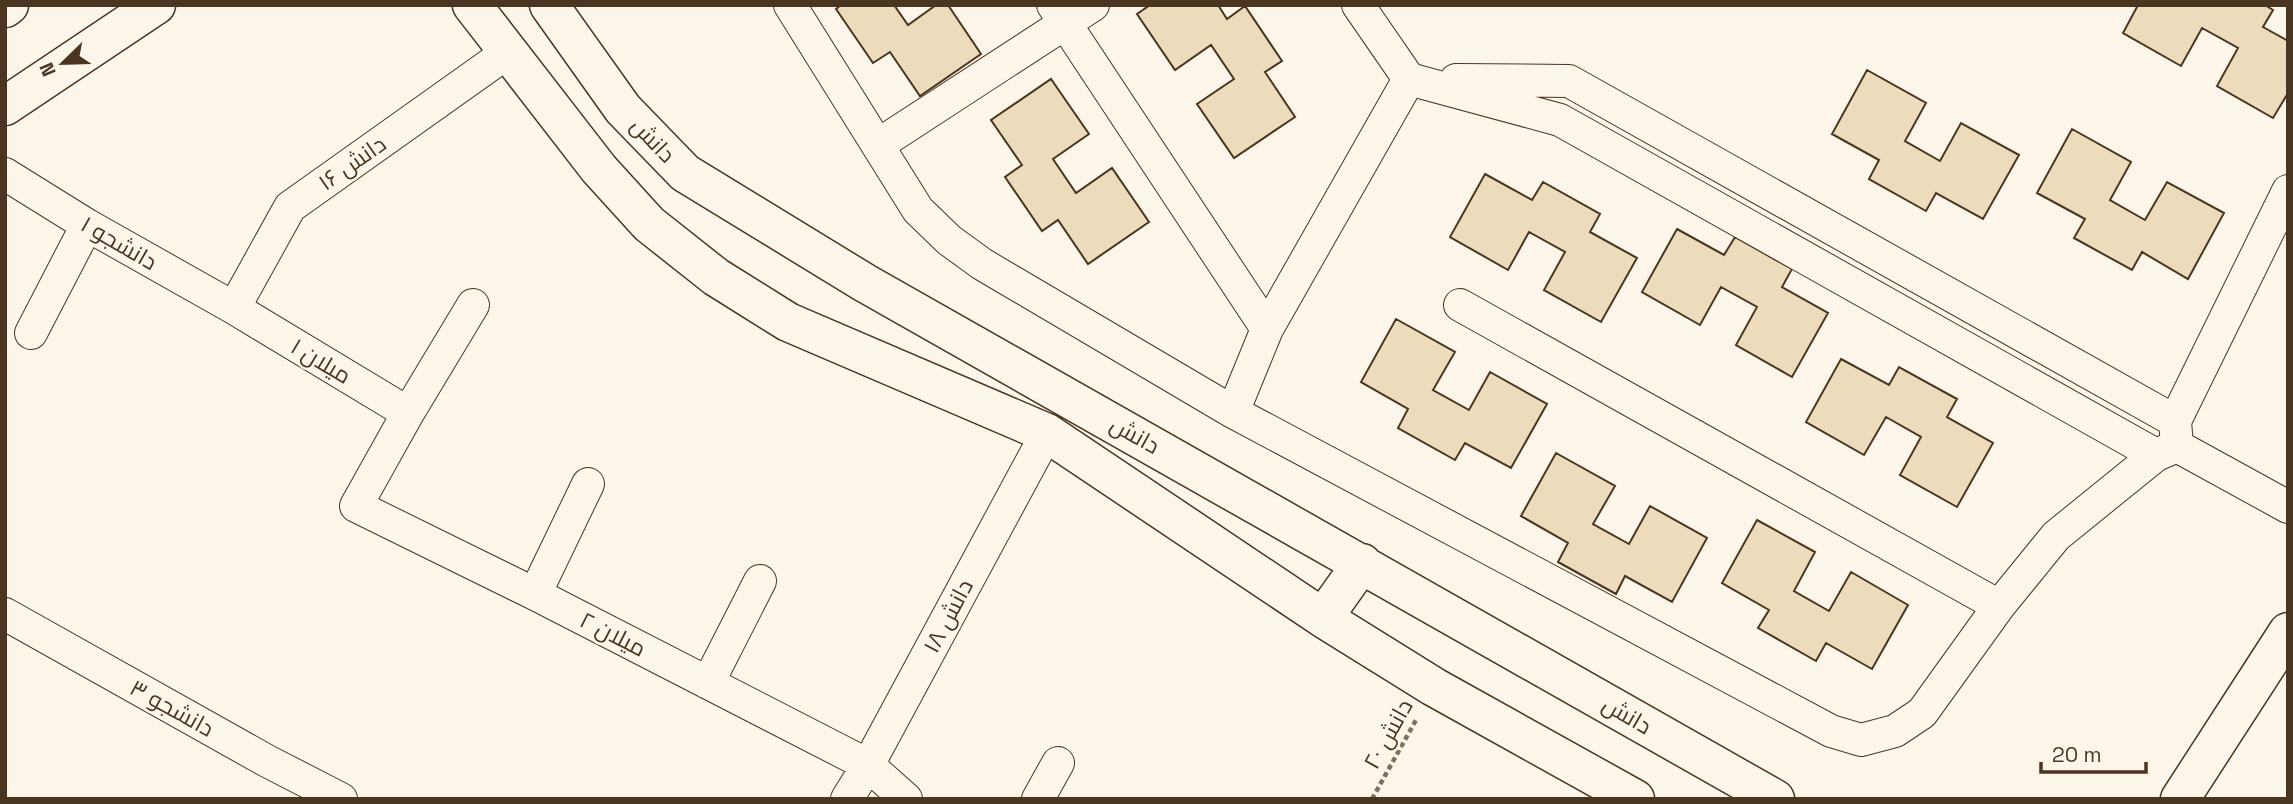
<svg xmlns="http://www.w3.org/2000/svg" width="2293" height="804" viewBox="0 0 2293 804" font-family="'Space Grotesk',Cairo,sans-serif">
  <style>
    .building { fill: #ecdcbc; stroke: #4a3520; stroke-width: 2 }
    .lines { fill: none; stroke-linecap: round; stroke-linejoin: round }
    .street-casing { stroke: #4a3520; stroke-width: 34 }
    .secondary-casing { stroke: #4a3520; stroke-width: 41 }
    .path { stroke: #7f6f5c; stroke-width: 4.5; stroke-dasharray: 5 3.5; stroke-linecap: butt }
    .street { stroke: #fbf6e9; stroke-width: 32 }
    .secondary { stroke: #fbf6e9; stroke-width: 38 }
    .labels { text-anchor: middle; stroke-width: 5; stroke-linejoin: round; paint-order: stroke }
    .street-label { font-size: 23px; fill: #4a3520; stroke: #fbf6e9 }
  </style>
  <rect width="100%" height="100%" fill="#fbf6e9"/>
  <!-- building -->
  <path class="building" d="M 841,5 L 894,5 L 908,25 L 936,5 L 948,5 L 981,54 L 920,96 L 890,52 L 873,63 L 836,9 Z
    M 1150,5 L 1218,5 L 1227,19 L 1245,6 L 1282,61 L 1265,72 L 1295,117 L 1234,158 L 1197,104 L 1234,79 L 1211,45 L 1175,70 L 1137,14 Z
    M 2138,5 L 2265,5 L 2273,10 L 2263,27 L 2288,41 L 2288,93 L 2273,118 L 2217,86 L 2238,48 L 2202,28 L 2181,66 L 2123,33 Z
    M 1867,70 L 1926,103 L 1905,141 L 1940,161 L 1961,123 L 2019,155 L 1983,219 L 1936,193 L 1926,211 L 1869,179 L 1879,160 L 1832,134 Z
    M 1051,79 L 1089,134 L 1053,159 L 1076,193 L 1112,168 L 1149,222 L 1088,264 L 1058,220 L 1042,231 L 1005,177 L 1022,165 L 991,120 Z
    M 2072,129 L 2131,162 L 2110,200 L 2145,220 L 2167,182 L 2224,213 L 2188,279 L 2142,252 L 2132,270 L 2074,238 L 2085,219 L 2037,193 Z
    M 1485,174 L 1532,200 L 1543,182 L 1600,214 L 1590,232 L 1637,258 L 1601,322 L 1544,290 L 1565,252 L 1529,232 L 1508,270 L 1450,237 Z
    M 1677,229 L 1724,255 L 1735,237 L 1792,269 L 1782,287 L 1828,313 L 1792,377 L 1736,345 L 1757,307 L 1721,287 L 1700,325 L 1642,292 Z
    M 1396,319 L 1455,352 L 1433,390 L 1469,410 L 1490,372 L 1547,404 L 1511,468 L 1465,443 L 1455,460 L 1398,428 L 1408,409 L 1361,382 Z
    M 1841,359 L 1889,385 L 1899,367 L 1957,399 L 1947,417 L 1993,443 L 1957,507 L 1900,475 L 1921,437 L 1886,417 L 1864,455 L 1806,422 Z
    M 1556,453 L 1615,486 L 1593,524 L 1629,544 L 1650,506 L 1707,538 L 1672,602 L 1625,576 L 1616,594 L 1558,562 L 1568,543 L 1521,516 Z
    M 1757,520 L 1815,552 L 1794,591 L 1829,611 L 1851,572 L 1908,605 L 1872,669 L 1826,643 L 1816,661 L 1758,628 L 1769,610 L 1722,583 Z"/>
  <g class="lines">
    <!-- street casing -->
    <g class="street-casing">
      <path id="street" d="M 790,5 L 918,210 L 949,240 L 982,264 L 1233,412 L 1831,731 L 1861,740 L 1895,731 L 1922,713 L 1999,606
        M 1053,5 L 1267,329
        M 1358,5 L 1409,79 L 1560,120 L 2156,455 L 2177,446
        M 1456,80 L 1569,81 L 2175,421 L 2177,446
        M 878,145 L 1093,5
        M 5,174 L 87,225 L 234,308 L 408,413
        M 473,305 L 408,413 L 356,506 L 535,594 L 868,765 L 906,799
        M 1460,305 L 1999,606 L 2056,536 L 2156,455
        M 234,308 L 290,207 L 508,52
        M 31,333 L 87,225
        M 1233,412 L 1267,329 L 1409,79
        M 2175,421 L 2288,191
        M 2177,446 L 2288,507
        M 535,594 L 588,484
        M 5,614 L 267,761 L 341,799
        M 708,683 L 760,581
        M 847,799 L 868,765 L 1047,433
        M 1038,799 L 1058,763"/>
    </g>
    <!-- secondary casing -->
    <g class="secondary-casing">
      <path id="secondary" d="M 472,5 L 599,169 L 649,224 L 716,277 L 788,322 L 1047,433 L 1323,618 L 1434,687 L 1635,799
        M 549,5 L 623,109 L 685,173 L 865,283 L 1775,799
        M 5,8 L 9,5
        M 5,106 L 156,5
        M 1323,618 L 1362,563
        M 2180,799 L 2288,632"/>
    </g>
    <!-- path -->
    <path class="path" d="M 1372,799 L 1416,720"/>
    <!-- street -->
    <use href="#street" class="street"/>
    <!-- secondary -->
    <use href="#secondary" class="secondary"/>
  </g>
  <g class="labels">
    <!-- street labels -->
    <g class="street-label">
      <text transform="translate(653 140) rotate(46)" y="8">دانش</text>
      <text transform="translate(352 163) rotate(-35)" y="8">دانش ۱۶</text>
      <text transform="translate(119 243) rotate(30)" y="8">دانشجو ۱</text>
      <text transform="translate(321 361) rotate(31)" y="8">میلان ۱</text>
      <text transform="translate(1135 435) rotate(29)" y="8">دانش</text>
      <text transform="translate(948 616) rotate(-62)" y="8">دانش ۱۸</text>
      <text transform="translate(613 634) rotate(27)" y="8">میلان ۲</text>
      <text transform="translate(172 708) rotate(29)" y="8">دانشجو ۳</text>
      <text transform="translate(1627 715) rotate(30)" y="8">دانش</text>
      <text transform="translate(1388 734) rotate(-61)" y="8">دانش ۲۰</text>
    </g>
  </g>
  <!-- border -->
  <rect width="2293" height="804" fill="none" stroke="#4a3520" stroke-width="14"/>
  <!-- north arrow -->
  <g transform="translate(63 63) rotate(247)" stroke="#fbf6e9" stroke-width="5" paint-order="stroke">
  <path d="M0-5L12 26L0 18L-12 26Z" fill="#4a3520"/>
  <text y="-10" font-size="19" font-weight="bold" text-anchor="middle" fill="#4a3520">N</text>
  </g>
  <!-- scale -->
  <path d="M2041 762v10h105v-10" fill="none" stroke="#4a3520" stroke-width="3.5"/>
  <text x="2052" y="762" font-size="21" fill="#4a3520" stroke="#fbf6e9" stroke-width="5" paint-order="stroke">20 m</text>
</svg>
